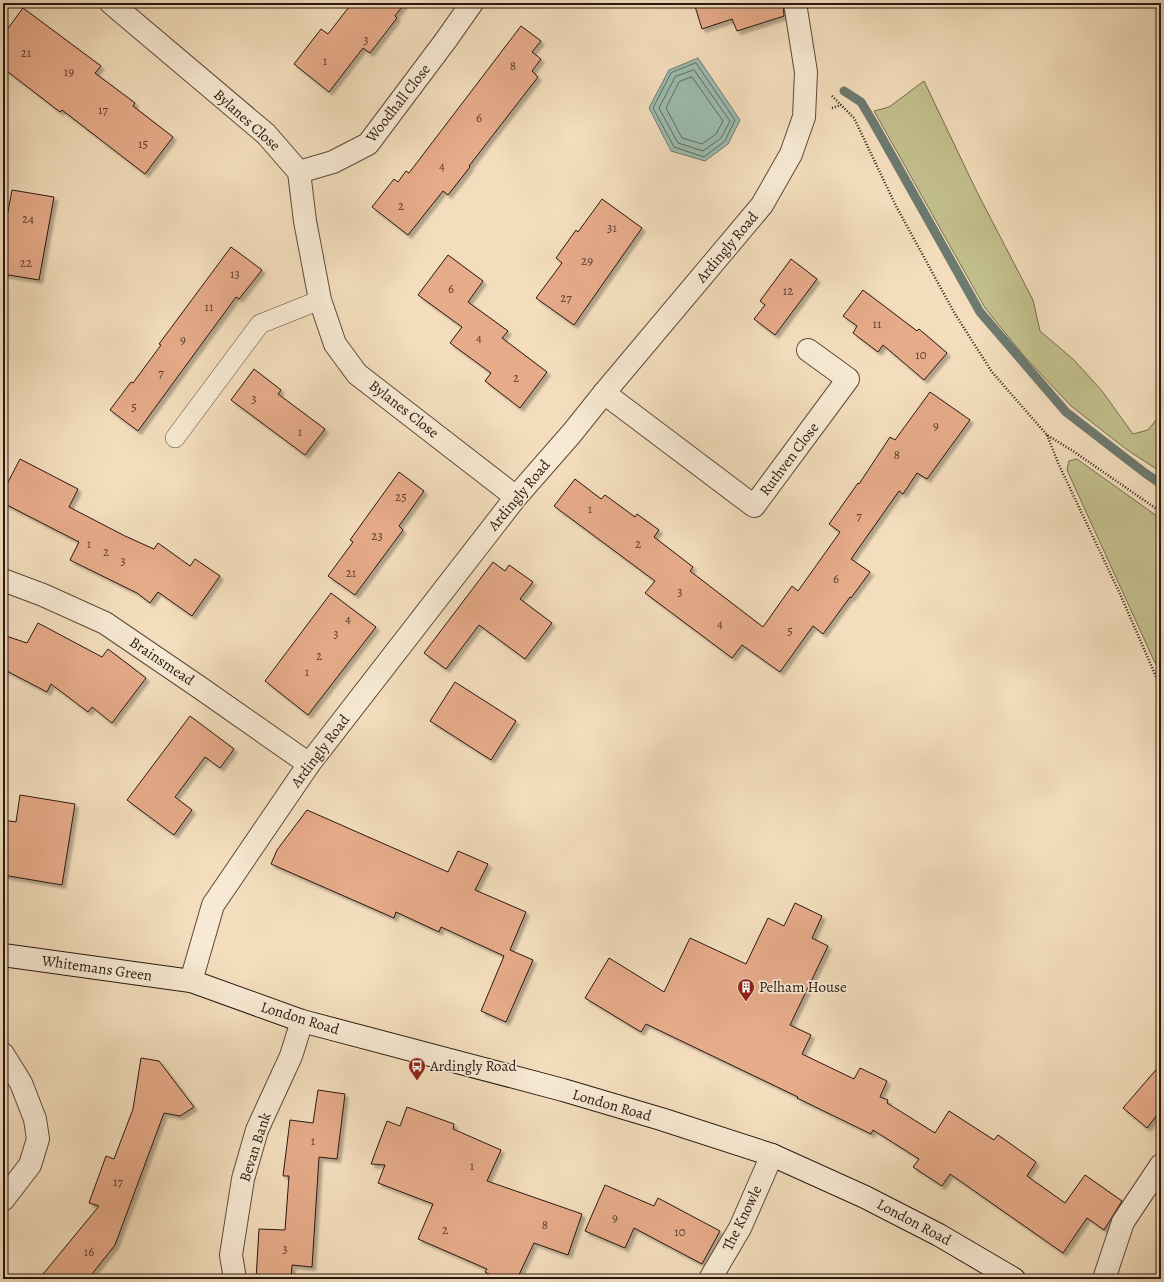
<svg xmlns="http://www.w3.org/2000/svg" width="1164" height="1282" viewBox="0 0 1164 1282" font-family="Alegreya,serif">
  <style>
    .green { fill: #c2bf8c; stroke: #766c4e }
    .water { fill: #9bbcaf; stroke: #6d7a70 }
    .lines { fill: none; stroke-linecap: round; stroke-linejoin: round }
    .shore { stroke: #626a60; stroke-width: 1 }
    .stream { stroke: #6d7a70; stroke-width: 9 }
    .building { fill: #e6ab89; stroke: #291811; filter: url(#shadow) }
    .pedestrian-casing { stroke: #5c493c; stroke-width: 20 }
    .minor-casing { stroke: #5c493c; stroke-width: 24 }
    .tertiary-casing { stroke: #5c493c; stroke-width: 24 }
    .secondary-casing { stroke: #291811; stroke-width: 24 }
    .path { stroke: #291811; stroke-width: 2.5; stroke-dasharray: 1 2; stroke-linecap: butt }
    .pedestrian { stroke: #f7e9d3; stroke-width: 19 }
    .minor { stroke: #f7e9d3; stroke-width: 22 }
    .tertiary { stroke: #f7e9d3; stroke-width: 22 }
    .secondary { stroke: #f7e9d3; stroke-width: 22 }
    .labels { text-anchor: middle; stroke-width: 3.5; stroke-linejoin: round; paint-order: stroke }
    .number-label { font-size: 13px; fill: #583d2f }
    .street-label { font-size: 15px; fill: #291811; stroke: #f7e9d3 }
    .poi-label { font-size: 15px; fill: #291811; stroke: #f7e9d3; text-anchor: start }
  </style>
  <defs>
    <filter id="shadow"><feDropShadow dx="3.5" dy="3.5" stdDeviation="1" flood-color="#0004"/></filter>
  </defs>
  <rect width="100%" height="100%" fill="#f3ddbc"/>
  <filter id="stains"><feTurbulence type="fractalNoise" baseFrequency=".005" numOctaves="4"/><feColorMatrix values="0 0 0 0 .2 0 0 0 0 .09 0 0 0 0 .02 0 0 0 .5 -.17"/></filter>
  <radialGradient id="worn" r=".72"><stop offset=".6" stop-color="#630" stop-opacity="0"/><stop offset="1" stop-color="#630" stop-opacity=".3"/></radialGradient>
  <!-- green -->
  <path class="green" d="M 924,81 L 977,192 L 1033,300 L 1040,331 L 1074,360 L 1102,391 L 1133,434 L 1148,430 L 1161,414 L 1161,472 L 1126,449 L 1071,406 L 1024,356 L 985,308 L 874,111 L 889,107 Z
    M 1077,459 L 1161,519 L 1160,665 L 1155,663 L 1067,470 L 1069,461 Z"/>
  <!-- water -->
  <path class="water" d="M 698,58 L 740,120 L 728,144 L 705,161 L 671,151 L 649,108 L 669,70 Z"/>
  <g class="lines">
    <!-- shore -->
    <path class="shore" d="M 696,63 L 735,120 L 725,141 L 704,157 L 674,147 L 653,108 L 671,73 Z
      M 694,70 L 730,121 L 721,138 L 703,151 L 678,143 L 659,108 L 675,77 Z
      M 692,77 L 723,121 L 716,134 L 702,144 L 682,138 L 666,108 L 679,82 Z"/>
    <!-- stream -->
    <path class="stream" d="M 844,91 L 861,102 L 873,122 L 980,312 L 1066,412 L 1145,473 L 1161,484"/>
  </g>
  <!-- building -->
  <path class="building" d="M 352,3 L 405,3 L 395,16 L 397,18 L 370,53 L 363,48 L 329,92 L 294,64 L 321,29 L 328,34 Z
    M 694,3 L 783,3 L 784,16 L 737,31 L 732,19 L 702,29 Z
    M 23,8 L 101,66 L 95,73 L 135,103 L 133,106 L 173,137 L 145,174 L 62,110 L 60,112 L 3,68 L 3,35 Z
    M 521,26 L 541,41 L 532,52 L 541,59 L 532,71 L 538,77 L 469,166 L 470,167 L 448,195 L 443,191 L 408,235 L 372,207 L 394,179 L 398,182 L 406,171 L 409,173 Z
    M 12,190 L 54,197 L 39,280 L 3,274 L 3,238 Z
    M 602,199 L 642,228 L 574,325 L 536,298 L 562,263 L 556,258 L 576,230 L 578,232 Z
    M 231,247 L 262,270 L 239,299 L 236,297 L 138,431 L 110,410 L 131,382 L 133,383 L 161,345 L 159,344 Z
    M 448,255 L 483,281 L 468,302 L 508,331 L 502,338 L 547,372 L 520,408 L 485,381 L 491,373 L 450,343 L 462,327 L 418,295 Z
    M 791,259 L 817,279 L 775,335 L 754,319 L 765,305 L 760,301 Z
    M 863,290 L 917,331 L 919,329 L 947,353 L 924,380 L 883,345 L 878,352 L 853,333 L 857,326 L 843,316 Z
    M 254,369 L 281,390 L 278,394 L 325,429 L 305,455 L 231,400 Z
    M 930,392 L 970,420 L 927,479 L 917,473 L 903,494 L 899,491 L 851,559 L 870,572 L 851,598 L 850,597 L 823,634 L 813,626 L 780,672 L 742,645 L 732,658 L 645,593 L 655,581 L 554,506 L 575,479 L 601,499 L 605,495 L 635,517 L 637,514 L 659,530 L 654,537 L 693,567 L 690,571 L 763,627 L 792,586 L 798,591 L 840,532 L 829,524 L 858,483 L 859,484 L 890,437 L 895,440 Z
    M 20,459 L 78,489 L 69,507 L 125,536 L 154,549 L 158,543 L 190,566 L 195,559 L 220,576 L 192,616 L 158,592 L 150,603 L 137,593 L 70,560 L 79,542 L 3,503 L 3,492 Z
    M 399,472 L 424,491 L 399,526 L 403,530 L 355,595 L 328,576 L 353,542 L 350,540 Z
    M 493,562 L 505,571 L 509,565 L 533,582 L 520,599 L 552,623 L 525,659 L 479,625 L 446,669 L 424,653 Z
    M 331,593 L 376,627 L 308,715 L 265,681 Z
    M 38,623 L 102,657 L 108,649 L 146,678 L 112,723 L 92,707 L 88,712 L 51,684 L 47,692 L 3,669 L 3,635 L 27,643 Z
    M 455,682 L 516,721 L 491,760 L 430,721 Z
    M 190,716 L 234,749 L 220,768 L 205,757 L 175,797 L 192,810 L 174,835 L 127,800 Z
    M 20,795 L 75,804 L 62,885 L 3,875 L 3,820 L 16,822 Z
    M 307,810 L 448,872 L 458,851 L 488,864 L 475,890 L 526,912 L 510,950 L 533,960 L 506,1022 L 481,1011 L 504,956 L 441,927 L 439,932 L 396,912 L 394,918 L 271,864 L 277,850 Z
    M 795,903 L 822,916 L 812,938 L 828,946 L 790,1025 L 811,1035 L 802,1054 L 854,1079 L 860,1068 L 887,1081 L 880,1097 L 888,1100 L 887,1103 L 935,1133 L 949,1111 L 994,1140 L 998,1135 L 1036,1162 L 1027,1176 L 1065,1203 L 1085,1175 L 1122,1201 L 1104,1230 L 1087,1218 L 1063,1253 L 950,1174 L 942,1186 L 913,1167 L 919,1159 L 873,1130 L 871,1134 L 797,1098 L 798,1097 L 646,1024 L 641,1032 L 585,998 L 609,958 L 664,992 L 690,938 L 746,964 L 768,918 L 784,926 Z
    M 141,1058 L 159,1061 L 194,1107 L 180,1116 L 164,1113 L 115,1245 L 88,1279 L 39,1279 L 99,1206 L 89,1203 L 106,1156 L 114,1159 L 133,1109 Z
    M 1161,1064 L 1161,1110 L 1147,1128 L 1123,1108 Z
    M 318,1090 L 345,1094 L 337,1159 L 319,1157 L 312,1267 L 292,1265 L 291,1279 L 256,1279 L 259,1229 L 285,1230 L 289,1176 L 283,1176 L 290,1120 L 313,1123 Z
    M 407,1107 L 454,1124 L 453,1129 L 501,1150 L 487,1181 L 582,1214 L 568,1255 L 534,1243 L 517,1279 L 499,1279 L 485,1272 L 487,1269 L 418,1239 L 433,1204 L 378,1183 L 385,1165 L 371,1164 L 387,1121 L 400,1126 Z
    M 605,1185 L 654,1206 L 658,1198 L 720,1231 L 702,1264 L 634,1228 L 625,1248 L 585,1231 Z"/>
  <g class="lines">
    <!-- pedestrian casing -->
    <g class="pedestrian-casing">
      <path id="pedestrian" d="M 175,438 L 260,324 L 320,300"/>
    </g>
    <!-- minor casing -->
    <g class="minor-casing">
      <path id="minor" d="M 111,3 L 266,134 L 299,172 L 305,221 L 320,300 L 335,344 L 357,374 L 516,497
        M 299,172 L 333,162 L 368,144 L 446,40 L 472,3
        M 604,393 L 754,506 L 848,379 L 808,350
        M 3,580 L 43,595 L 105,623 L 199,687 L 309,764
        M 3,1054 L 21,1083 L 35,1119 L 38,1139 L 30,1165 L 3,1200
        M 235,1279 L 231,1255 L 243,1179 L 257,1130 L 291,1056 L 302,1021
        M 710,1279 L 740,1228 L 772,1155
        M 1104,1279 L 1123,1222 L 1161,1165"/>
    </g>
    <!-- tertiary casing -->
    <g class="tertiary-casing">
      <path id="tertiary" d="M 191,981 L 213,905 L 309,764 L 516,497 L 572,433 L 604,393 L 762,205 L 791,154 L 804,117 L 806,72 L 795,3"/>
    </g>
    <!-- secondary casing -->
    <g class="secondary-casing">
      <path id="secondary" d="M 3,955 L 191,981 L 302,1021 L 563,1090 L 661,1119 L 772,1155 L 865,1197 L 939,1235 L 1014,1279"/>
    </g>
    <!-- path -->
    <path class="path" d="M 832,96 L 854,118 L 896,206 L 955,314 L 992,372 L 1047,435 L 1073,451 L 1161,512
      M 832,108 L 841,105
      M 1047,435 L 1059,465 L 1121,596 L 1161,688"/>
    <!-- pedestrian -->
    <use href="#pedestrian" class="pedestrian"/>
    <!-- minor -->
    <use href="#minor" class="minor"/>
    <!-- tertiary -->
    <use href="#tertiary" class="tertiary"/>
    <!-- secondary -->
    <use href="#secondary" class="secondary"/>
  </g>
  <!-- icons -->
  <defs>
    <g id="building-pin" transform="scale(0.9)"><path d="M0 17L-7.5 6A9.5 9.5 0 1 1 7.5 6Z" fill="#8f2418" stroke="#f7e9d3"/><path d="M-4-6H4V6H1V3H-1V6H-4ZM-2.5-4.3h1.7v1.8h-1.7ZM.8-4.3h1.7v1.8H.8ZM-2.5-1h1.7V.8h-1.7ZM.8-1h1.7V.8H.8Z" fill="#fff"/></g>
    <g id="bus-pin" transform="scale(0.9)"><path d="M0 17L-7.5 6A9.5 9.5 0 1 1 7.5 6Z" fill="#8f2418" stroke="#f7e9d3"/><path d="M-5-6H5V4H4V6H2V4H-2V6H-4V4H-5ZM-3.5-4V0h7V-4ZM-3.5 1.2v1.5H-2V1.2ZM2 1.2v1.5H3.5V1.2Z" fill="#fff"/></g>
  </defs>
  <g fill-rule="evenodd">
    <use href="#building-pin" x="746" y="987"/>
    <use href="#bus-pin" x="417" y="1066"/>
  </g>
  <g class="labels">
    <!-- number labels -->
    <g class="number-label">
      <text x="366" y="44">3</text>
      <text x="26" y="57">21</text>
      <text x="325" y="65">1</text>
      <text x="513" y="70">8</text>
      <text x="69" y="76">19</text>
      <text x="103" y="114">17</text>
      <text x="479" y="122">6</text>
      <text x="143" y="148">15</text>
      <text x="442" y="170">4</text>
      <text x="401" y="210">2</text>
      <text x="28" y="223">24</text>
      <text x="612" y="232">31</text>
      <text x="587" y="265">29</text>
      <text x="26" y="267">22</text>
      <text x="235" y="278">13</text>
      <text x="451" y="293">6</text>
      <text x="788" y="295">12</text>
      <text x="566" y="302">27</text>
      <text x="209" y="311">11</text>
      <text x="877" y="328">11</text>
      <text x="479" y="342">4</text>
      <text x="183" y="344">9</text>
      <text x="921" y="359">10</text>
      <text x="161" y="377">7</text>
      <text x="516" y="382">2</text>
      <text x="254" y="403">3</text>
      <text x="134" y="411">5</text>
      <text x="936" y="430">9</text>
      <text x="300" y="436">1</text>
      <text x="897" y="459">8</text>
      <text x="401" y="501">25</text>
      <text x="590" y="513">1</text>
      <text x="859" y="520">7</text>
      <text x="377" y="540">23</text>
      <text x="89" y="548">1</text>
      <text x="638" y="548">2</text>
      <text x="106" y="556">2</text>
      <text x="123" y="565">3</text>
      <text x="351" y="577">21</text>
      <text x="836" y="583">6</text>
      <text x="680" y="596">3</text>
      <text x="348" y="623">4</text>
      <text x="720" y="628">4</text>
      <text x="790" y="635">5</text>
      <text x="336" y="638">3</text>
      <text x="319" y="660">2</text>
      <text x="307" y="676">1</text>
      <text x="313" y="1145">1</text>
      <text x="472" y="1170">1</text>
      <text x="118" y="1186">17</text>
      <text x="615" y="1222">9</text>
      <text x="545" y="1229">8</text>
      <text x="445" y="1234">2</text>
      <text x="680" y="1236">10</text>
      <text x="285" y="1253">3</text>
      <text x="89" y="1256">16</text>
    </g>
    <!-- street labels -->
    <g class="street-label">
      <text transform="translate(398 103) rotate(-52)" y="5">Woodhall Close</text>
      <text transform="translate(247 120) rotate(42)" y="5">Bylanes Close</text>
      <text transform="translate(727 247) rotate(-50)" y="5">Ardingly Road</text>
      <text transform="translate(404 409) rotate(38)" y="5">Bylanes Close</text>
      <text transform="translate(789 459) rotate(-53)" y="5">Ruthven Close</text>
      <text transform="translate(519 495) rotate(-50)" y="5">Ardingly Road</text>
      <text transform="translate(162 661) rotate(34)" y="5">Brainsmead</text>
      <text transform="translate(320 751) rotate(-53)" y="5">Ardingly Road</text>
      <text transform="translate(97 968) rotate(8)" y="5">Whitemans Green</text>
      <text transform="translate(300 1018) rotate(17)" y="5">London Road</text>
      <text transform="translate(612 1105) rotate(16)" y="5">London Road</text>
      <text transform="translate(255 1147) rotate(-72)" y="5">Bevan Bank</text>
      <text transform="translate(742 1218) rotate(-64)" y="5">The Knowle</text>
      <text transform="translate(914 1222) rotate(28)" y="5">London Road</text>
    </g>
    <!-- poi labels -->
    <g class="poi-label">
      <text x="759" y="992">Pelham House</text>
      <text x="430" y="1071">Ardingly Road</text>
    </g>
  </g>
  <!-- margin -->
  <rect width="1164" height="1282" fill="none" stroke="#f3ddbc" stroke-width="16"/>
  <rect x="4" y="4" width="1156" height="1274" fill="none" stroke="#291811" stroke-width="2"/>
  <rect x="8" y="8" width="1148" height="1266" fill="none" stroke="#291811"/>
  <rect width="100%" height="100%" filter="url(#stains)"/>
  <rect width="100%" height="100%" fill="url(#worn)"/>
</svg>
